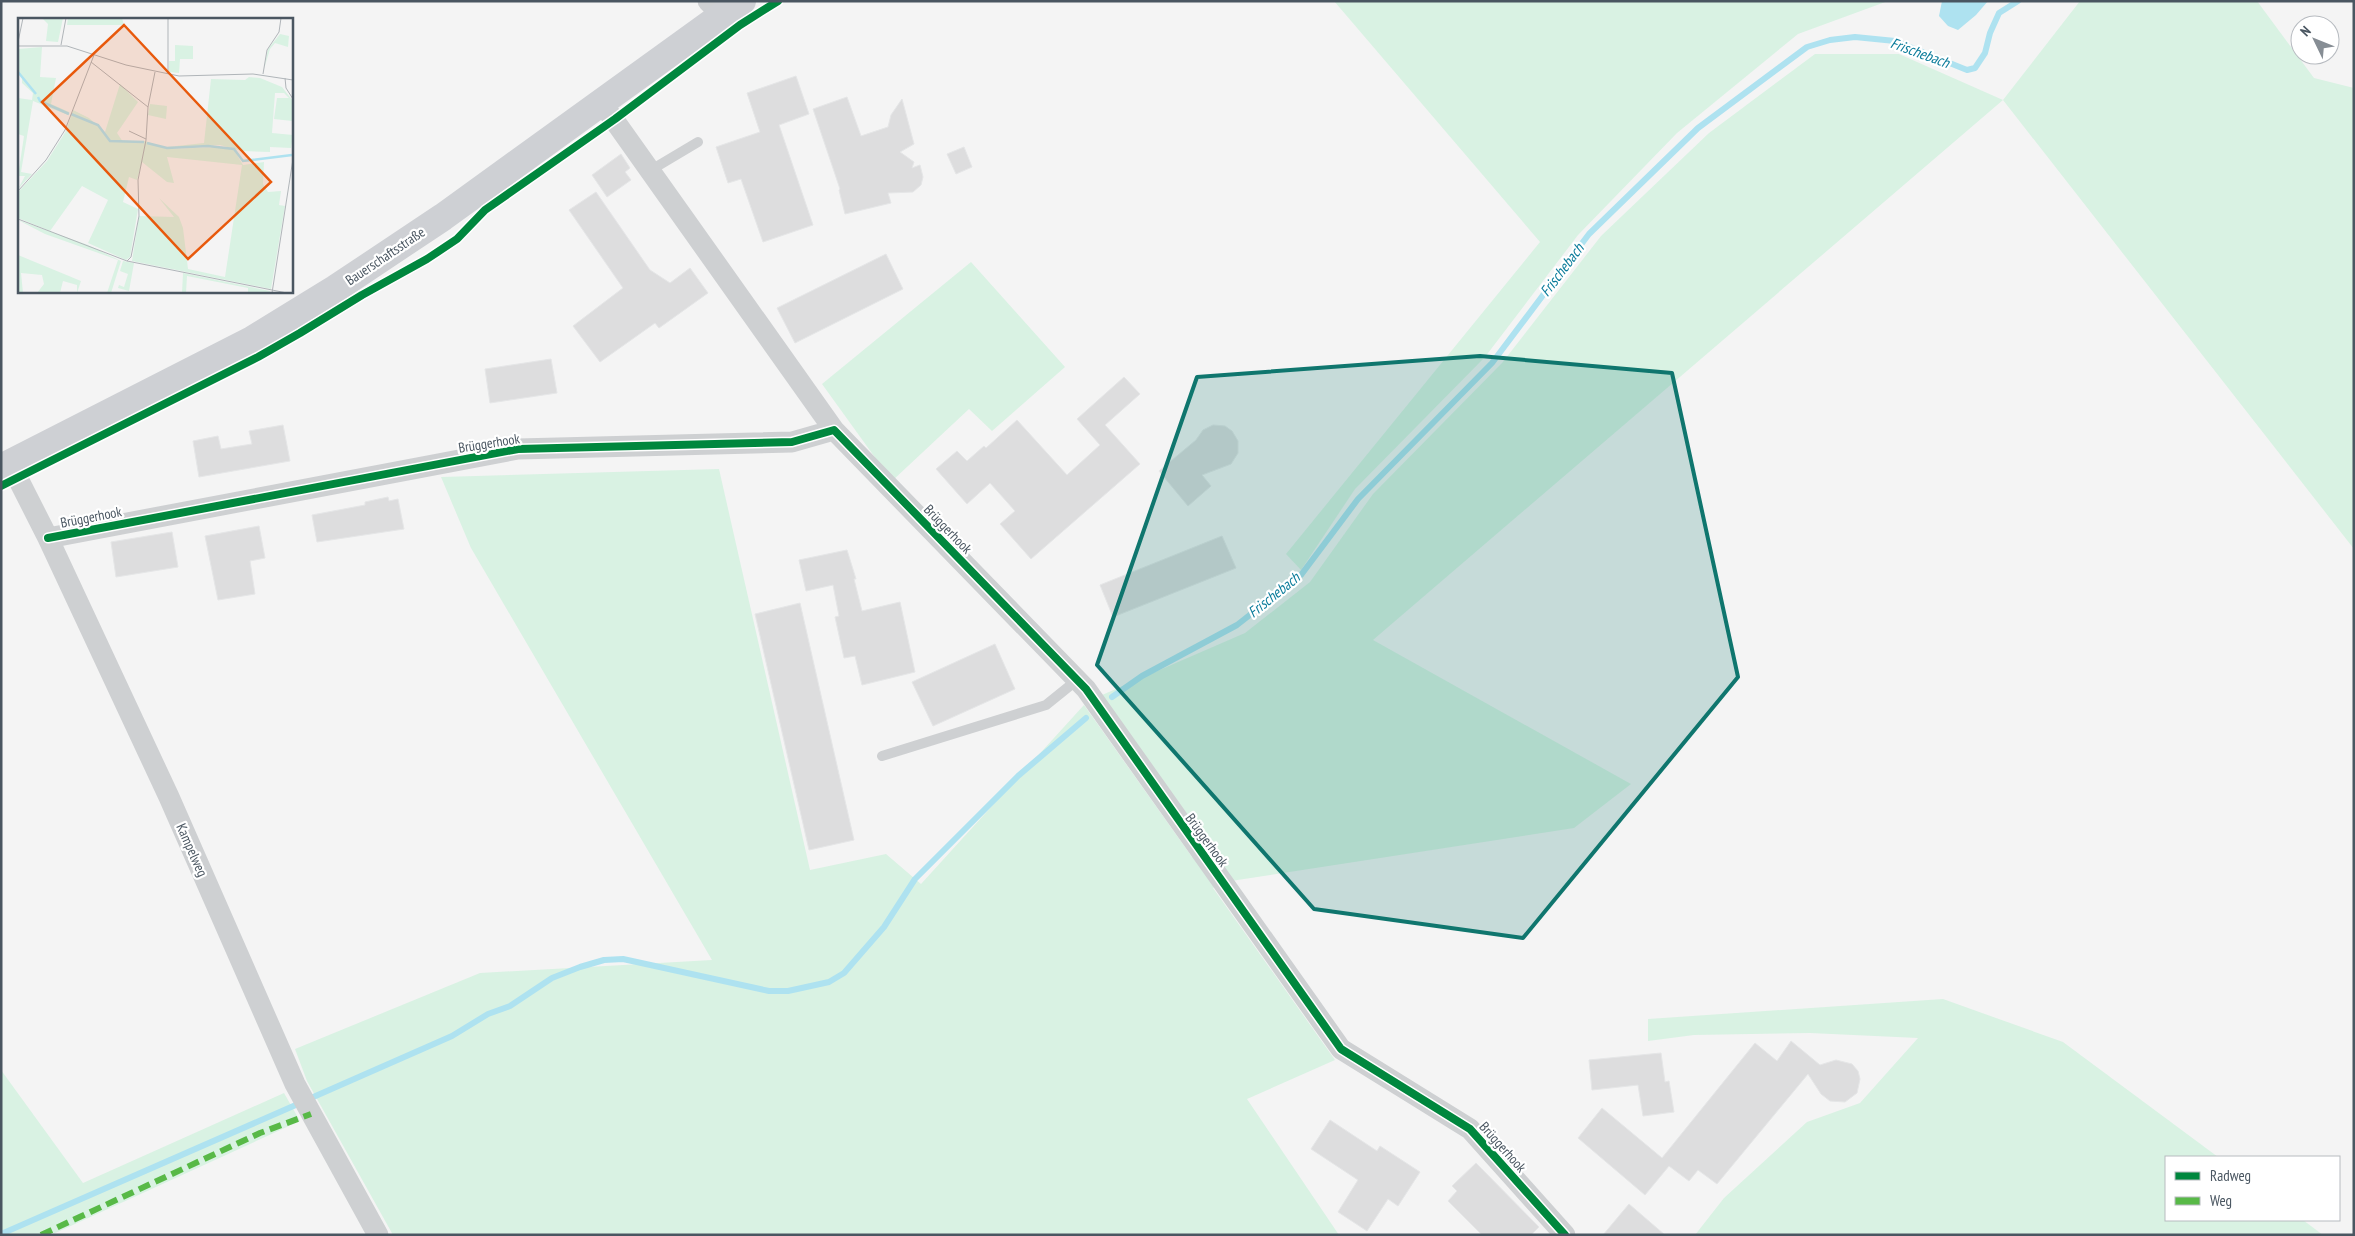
<svg xmlns="http://www.w3.org/2000/svg" width="2355" height="1236" viewBox="0 0 2355 1236" font-family="'PT Sans Narrow',sans-serif">
  <style>
    .green { fill: #d9f2e3 }
    .water { fill: #aee2f0 }
    .lines { fill: none; stroke-linecap: round; stroke-linejoin: round }
    .stream { stroke: #aee2f0; stroke-width: 6 }
    .building { fill: #ddddde; stroke: #e5e6e7 }
    .lane { stroke: #ced0d2; stroke-width: 10 }
    .street { stroke: #ced0d2; stroke-width: 21 }
    .secondary { stroke: #ced0d4; stroke-width: 28 }
    .quiet { stroke: #58b947; stroke-width: 6; stroke-dasharray: 12 6; stroke-linecap: butt }
    .cycleway-casing { stroke: #fff; stroke-width: 11 }
    .cycleway { stroke: #00873e; stroke-width: 8 }
    .marked { fill: #0f766e; fill-opacity: 0.2; stroke: #0f766e; stroke-width: 4; stroke-linejoin: round }
    .labels { text-anchor: middle; stroke-width: 4.5; stroke-linejoin: round; paint-order: stroke }
    .street-label { font-size: 14px; fill: #4a5661; stroke: #fff }
    .water-label { font-size: 15px; font-style: italic; fill: #0c7c9b; stroke: #fff }
    .inset-river { fill: none; stroke: #aee2f0; stroke-width: 2.5 }
    .inset-road { fill: none; stroke: #b0b5b9; stroke-width: 1 }
    .view { fill: #e8590c; fill-opacity: 0.15; stroke: #e8590c; stroke-width: 2.5 }
    .inset-edge { fill: none; stroke: #4a5661; stroke-width: 2.5 }
  </style>
  <rect width="100%" height="100%" fill="#f4f4f4"/>
  <!-- green -->
  <path class="green" d="M 1334,1 L 1888,1 L 1798,34 L 1677,133 L 1578,235 L 1485,357 L 1355,489 L 1301,570 L 1286,554 L 1540,242 Z
    M 2080,1 L 2257,1 L 2314,78 L 2354,88 L 2354,549 L 2003,100 L 1373,640 L 1631,784 L 1574,828 L 1231,881 L 1213,888 L 1335,1060 L 1247,1099 L 1339,1235 L 393,1235 L 307,1081 L 295,1049 L 480,973 L 712,960 L 471,548 L 441,477 L 719,469 L 810,870 L 886,854 L 921,884 L 1084,705 L 1192,857 L 1216,855 L 1102,695 L 1245,633 L 1310,582 L 1373,494 L 1502,363 L 1601,236 L 1709,133 L 1815,54 L 1899,54 L 2003,100 Z
    M 971,262 L 1065,367 L 992,431 L 969,409 L 892,481 L 822,384 Z
    M 1943,999 L 2063,1042 L 2218,1157 L 2166,1157 L 2166,1220 L 2303,1220 L 2323,1235 L 1695,1235 L 1724,1198 L 1807,1122 L 1860,1103 L 1918,1038 L 1810,1033 L 1694,1035 L 1648,1041 L 1648,1019 Z
    M 1,1070 L 83,1183 L 284,1093 L 300,1121 L 51,1235 L 1,1235 Z"/>
  <!-- water -->
  <path class="water" d="M 1942,1 L 1988,1 L 1976,15 L 1958,30 L 1948,26 L 1939,16 Z"/>
  <g class="lines">
    <!-- stream -->
    <path class="stream" d="M 1112,697 L 1142,676 L 1237,625 L 1301,575 L 1358,499 L 1492,363 L 1589,234 L 1698,128 L 1807,47 L 1830,40 L 1855,37 L 1895,41 L 1967,70 L 1975,68 L 1985,53 L 1990,33 L 1999,13 L 2018,1
      M 311,1098 L 452,1036 L 488,1014 L 510,1006 L 552,978 L 580,967 L 604,960 L 623,959 L 769,991 L 788,991 L 829,982 L 844,973 L 884,927 L 915,879 L 1018,776 L 1086,718
      M 1,1234 L 298,1104"/>
  </g>
  <!-- building -->
  <path class="building" d="M 796,76 L 809,114 L 779,125 L 813,225 L 763,242 L 741,179 L 728,183 L 716,147 L 760,132 L 747,93 Z
    M 847,97 L 861,136 L 888,127 L 891,115 L 902,99 L 914,144 L 900,152 L 914,162 L 912,168 L 920,165 L 923,177 L 921,185 L 913,192 L 888,193 L 891,203 L 845,214 L 839,190 L 840,189 L 813,109 Z
    M 964,147 L 972,167 L 956,174 L 947,154 Z
    M 621,154 L 630,168 L 625,172 L 631,180 L 607,197 L 592,175 Z
    M 596,192 L 650,270 L 670,283 L 690,268 L 708,293 L 659,328 L 655,323 L 600,362 L 573,326 L 623,288 L 569,210 Z
    M 886,254 L 903,289 L 795,343 L 777,308 Z
    M 551,359 L 557,393 L 490,403 L 485,369 Z
    M 1124,377 L 1140,394 L 1105,425 L 1140,464 L 1031,559 L 1000,524 L 1015,511 L 990,483 L 967,504 L 936,469 L 957,451 L 967,461 L 984,446 L 986,448 L 1017,420 L 1067,475 L 1100,445 L 1077,419 Z
    M 283,425 L 290,461 L 199,477 L 193,441 L 218,436 L 221,449 L 252,444 L 249,431 Z
    M 1213,425 L 1225,426 L 1232,431 L 1238,441 L 1238,453 L 1231,464 L 1202,475 L 1211,486 L 1188,506 L 1159,471 L 1196,440 L 1203,430 Z
    M 388,497 L 389,501 L 398,499 L 404,529 L 317,542 L 312,515 L 365,505 L 365,502 Z
    M 259,526 L 265,558 L 250,561 L 255,594 L 218,600 L 205,536 Z
    M 172,532 L 178,567 L 116,577 L 111,542 Z
    M 1222,536 L 1236,568 L 1113,617 L 1100,585 Z
    M 847,550 L 856,579 L 854,579 L 862,611 L 900,602 L 915,672 L 862,685 L 855,656 L 844,658 L 835,617 L 839,616 L 833,585 L 806,591 L 799,560 Z
    M 800,603 L 854,840 L 809,850 L 755,614 Z
    M 995,644 L 1015,689 L 933,726 L 912,682 Z
    M 1791,1041 L 1820,1065 L 1836,1060 L 1852,1064 L 1858,1071 L 1860,1079 L 1857,1093 L 1845,1102 L 1830,1101 L 1821,1094 L 1808,1074 L 1717,1184 L 1698,1170 L 1689,1181 L 1669,1166 L 1645,1195 L 1578,1138 L 1602,1108 L 1662,1158 L 1755,1043 L 1777,1061 Z
    M 1661,1053 L 1665,1082 L 1669,1081 L 1674,1112 L 1643,1116 L 1638,1085 L 1592,1090 L 1589,1060 Z
    M 1330,1120 L 1377,1151 L 1380,1146 L 1420,1172 L 1398,1206 L 1388,1199 L 1367,1231 L 1338,1212 L 1358,1180 L 1311,1149 Z
    M 1476,1163 L 1539,1227 L 1531,1235 L 1482,1235 L 1448,1201 L 1457,1191 L 1452,1186 Z
    M 1629,1204 L 1665,1235 L 1603,1235 Z"/>
  <g class="lines">
    <!-- lane -->
    <path class="lane" d="M 651,170 L 698,142
      M 882,756 L 1046,705 L 1077,680"/>
    <!-- street -->
    <path class="street" d="M 708,1 L 723,16
      M 602,103 L 834,430
      M 10,463 L 48,538 L 169,797 L 295,1084 L 378,1235
      M 48,538 L 518,449 L 792,442 L 834,430 L 1086,689 L 1341,1049 L 1470,1129 L 1565,1235"/>
    <!-- secondary -->
    <path class="secondary" d="M 1,468 L 252,340 L 335,289 L 443,217 L 742,1"/>
    <!-- quiet -->
    <path class="quiet" d="M 41,1235 L 260,1133 L 311,1114"/>
    <!-- cycleway casing -->
    <g class="cycleway-casing">
      <path id="cycleway" d="M 1,486 L 258,357 L 300,333 L 362,295 L 427,259 L 457,239 L 485,210 L 615,119 L 740,25 L 778,1
        M 48,538 L 518,449 L 792,442 L 834,430 L 1086,689 L 1341,1049 L 1470,1129 L 1565,1235"/>
    </g>
    <!-- cycleway -->
    <use href="#cycleway" class="cycleway"/>
  </g>
  <!-- marked area -->
  <path class="marked" d="M 1480,356 L 1672,373 L 1738,677 L 1523,938 L 1314,909 L 1097,665 L 1197,377 Z"/>
  <g class="labels">
    <!-- street labels -->
    <g class="street-label">
      <text transform="translate(385 256) rotate(-34)" y="5">Bauerschaftsstraße</text>
      <text transform="translate(489 443) rotate(-9)" y="5">Brüggerhook</text>
      <text transform="translate(91 517) rotate(-11)" y="5">Brüggerhook</text>
      <text transform="translate(948 529) rotate(46)" y="5">Brüggerhook</text>
      <text transform="translate(1207 840) rotate(54)" y="5">Brüggerhook</text>
      <text transform="translate(192 850) rotate(66)" y="5">Kampelweg</text>
      <text transform="translate(1503 1147) rotate(48)" y="5">Brüggerhook</text>
    </g>
    <!-- water labels -->
    <g class="water-label">
      <text transform="translate(1920 53) rotate(20)" y="5">Frischebach</text>
      <text transform="translate(1562 270) rotate(-53)" y="5">Frischebach</text>
      <text transform="translate(1274 595) rotate(-39)" y="5">Frischebach</text>
    </g>
  </g>
  <!-- overview -->
  <g transform="translate(18 18)">
    <rect width="275" height="275" fill="#f4f4f4"/>
    <path d="M 24,0 L 45,0 L 40,24 L 28,23 L 30,6 ZM 50,0 L 104,0 L 106,7 L 49,7 ZM 262,16 L 271,18 L 270,29 L 257,25 L 252,31 L 246,51 L 250,31 ZM 157,27 L 175,28 L 175,41 L 162,41 L 161,55 L 151,54 L 151,43 L 157,43 ZM 24,29 L 22,59 L 38,60 L 33,86 L 51,94 L 50,97 L 15,83 L 3,154 L 14,156 L 0,171 L 7,158 L 0,158 L 6,118 L 0,116 L 0,80 L 14,82 L 15,75 L 4,65 L 4,58 L 0,54 L 0,31 ZM 231,59 L 242,60 L 264,69 L 275,83 L 274,103 L 256,101 L 259,80 L 271,80 L 266,75 L 257,75 L 254,115 L 275,117 L 273,130 L 252,129 L 252,134 L 224,133 L 202,127 L 149,129 L 186,125 L 193,61 L 227,62 ZM 102,66 L 120,84 L 99,115 L 105,124 L 127,123 L 149,131 L 204,129 L 216,132 L 225,147 L 246,144 L 245,166 L 250,174 L 263,173 L 261,187 L 267,188 L 253,271 L 114,243 L 121,198 L 156,199 L 141,180 L 161,199 L 165,210 L 170,251 L 207,259 L 224,147 L 149,139 L 156,165 L 149,164 L 124,144 L 119,162 L 111,159 L 105,184 L 120,191 L 112,239 L 108,242 L 70,225 L 90,182 L 64,168 L 32,213 L 0,200 L 0,174 L 29,143 L 48,113 L 55,92 L 71,100 L 87,114 ZM 132,86 L 149,88 L 148,101 L 130,97 ZM 0,202 L 70,227 L 103,243 L 93,275 L 89,275 L 100,242 L 27,216 ZM 0,237 L 63,263 L 59,275 L 59,267 L 45,263 L 42,275 L 19,275 L 26,266 L 24,257 L 3,255 L 5,275 L 0,275 ZM 105,243 L 116,245 L 111,273 L 100,270 L 101,267 L 106,269 L 110,256 L 102,253 ZM 165,255 L 252,273 L 252,275 L 230,275 L 230,270 L 169,258 L 168,275 L 164,275 Z" fill="#d9f2e3"/>
    <path class="inset-river" d="M 0,54 L 18,76M 20,79 L 22,83 L 51,96M 53,96 L 80,107 L 92,123 L 126,124M 129,125 L 149,130 L 190,128 L 216,131 L 225,143 L 274,137"/>
    <path class="inset-road" d="M 150,0 L 150,56M 0,24 L 5,0M 43,27 L 48,0M 0,28 L 49,28 L 108,47 L 161,58 L 235,56 L 275,62M 73,44 L 130,89 L 128,122 L 120,162 L 121,198 L 113,239 L 109,243M 245,56 L 249,32 L 261,14 L 263,0M 267,60 L 268,70 L 275,81M 130,89 L 137,54M 111,113 L 128,121M 0,173 L 28,142 L 47,112 L 76,37M 0,201 L 109,243 L 269,275M 254,275 L 275,141"/>
    <path class="view" d="M 106,7 L 253,164 L 170,241 L 24,84 Z"/>
    <rect width="275" height="275" class="inset-edge"/>
  </g>
  <!-- border -->
  <rect width="2355" height="1236" fill="none" stroke="#4a5661" stroke-width="5"/>
  <!-- legend -->
  <rect x="2165" y="1156" width="175" height="65" fill="#ffffff" stroke="#b7bbc0"/>
  <rect x="2175" y="1172" width="25" height="8" fill="#00873e" stroke="#b7bbc0"/>
  <text x="2210" y="1181" font-size="15" fill="#4a5661">Radweg</text>
  <rect x="2175" y="1197" width="25" height="8" fill="#58b947" stroke="#b7bbc0"/>
  <text x="2210" y="1206" font-size="15" fill="#4a5661">Weg</text>
  <!-- north arrow -->
  <g transform="translate(2315 40) rotate(313)"><circle r="24" fill="#ffffff" stroke="#b7bbc0"/>
  <path d="M0-4L9 19L0 12L-9 19Z" fill="#868d94"/>
  <text y="-8" font-size="14" font-weight="bold" text-anchor="middle" fill="#4a5661">N</text>
  </g>
</svg>
